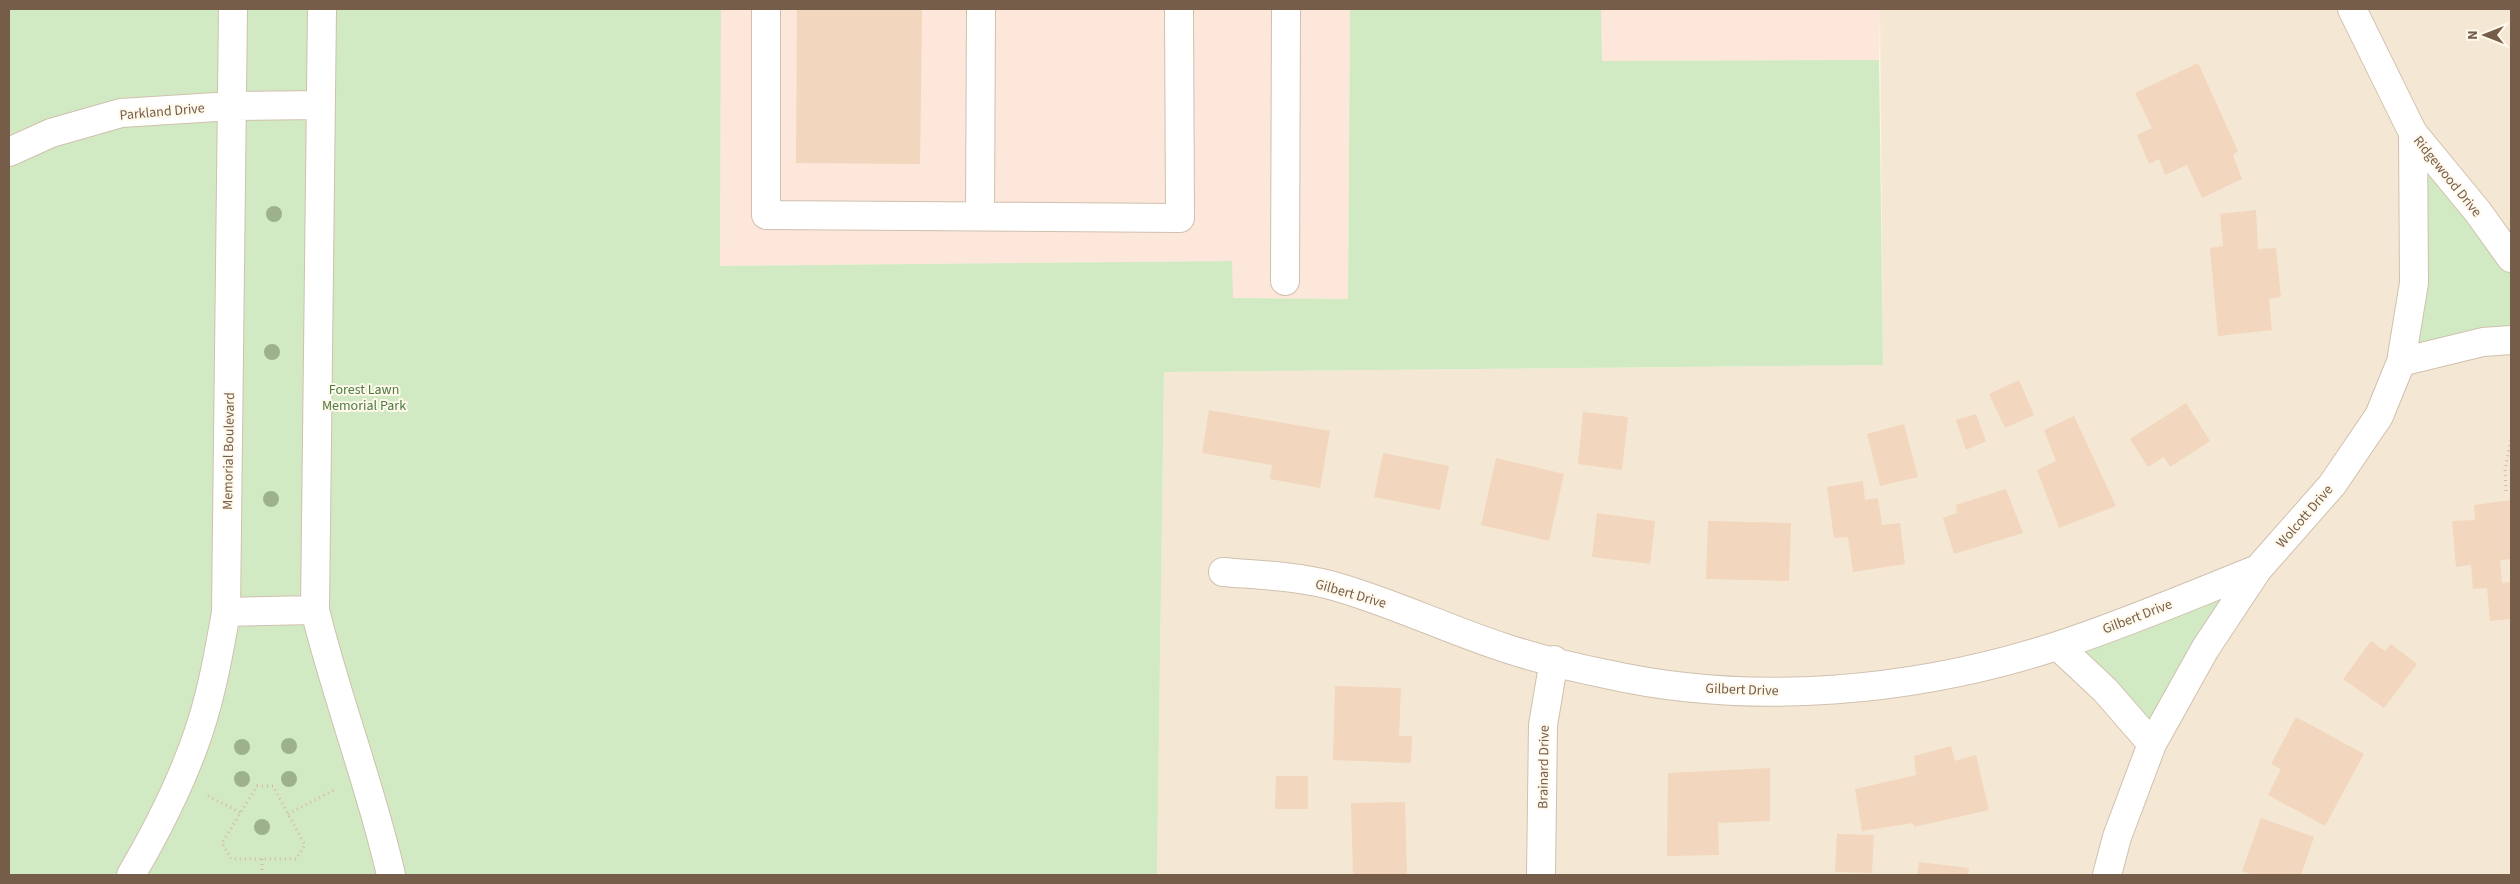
<svg xmlns="http://www.w3.org/2000/svg" width="2520" height="884" viewBox="0 0 2520 884" font-family="'Source Sans 3',sans-serif">
  <style>
    .residential { fill: #f4e8d4 }
    .commercial { fill: #fde6da }
    .green { fill: #d1eac4 }
    .building { fill: #f2d6bd }
    .lines { fill: none; stroke-linecap: round; stroke-linejoin: round }
    .minor-casing { stroke: #d0c0ae; stroke-width: 30 }
    .path { stroke: #d7b9a0; stroke-width: 3; stroke-dasharray: 1 4; stroke-linecap: butt }
    .minor { stroke: #fff; stroke-width: 28 }
    .tree { fill: #9db28c }
    .labels { text-anchor: middle; stroke-width: 4; stroke-linejoin: round; paint-order: stroke }
    .street-label { font-size: 14px; fill: #765d4a; stroke: #fff9ec }
    .park-label { font-size: 14px; fill: #4f7c42; stroke: #fff9ec }
  </style>
  <rect width="100%" height="100%" fill="#fcf5e6"/>
  <!-- residential -->
  <path class="residential" d="M 1880,9 L 2511,9 L 2511,875 L 1157,875 L 1164,372 L 1883,365 Z"/>
  <!-- commercial -->
  <path class="commercial" d="M 721,9 L 1350,9 L 1348,299 L 1232,298 L 1231,261 L 720,266 Z
    M 1601,9 L 1880,9 L 1879,60 L 1602,61 Z"/>
  <!-- green -->
  <path class="green" d="M 9,9 L 721,9 L 720,266 L 1232,261 L 1233,298 L 1348,299 L 1350,9 L 1601,9 L 1602,61 L 1879,60 L 1883,365 L 1164,372 L 1157,875 L 9,875 Z
    M 2413,133 L 2511,258 L 2511,340 L 2401,362 Z
    M 2258,569 L 2152,744 L 2058,646 Z"/>
  <!-- building -->
  <path class="building" d="M 797,9 L 922,9 L 920,164 L 796,163 Z
    M 2198,63 L 2238,151 L 2233,155 L 2242,179 L 2202,198 L 2187,165 L 2165,175 L 2159,159 L 2149,164 L 2137,135 L 2152,128 L 2135,93 Z
    M 2256,210 L 2258,249 L 2276,248 L 2281,297 L 2269,299 L 2272,330 L 2218,336 L 2210,248 L 2223,246 L 2220,214 Z
    M 2019,380 L 2034,415 L 2005,428 L 1989,394 Z
    M 2186,403 L 2210,441 L 2170,467 L 2164,457 L 2148,467 L 2130,439 Z
    M 1209,410 L 1330,431 L 1320,488 L 1270,479 L 1272,465 L 1202,453 Z
    M 1583,412 L 1628,417 L 1622,470 L 1578,464 Z
    M 1976,414 L 1986,441 L 1966,450 L 1956,420 Z
    M 2074,416 L 2116,506 L 2059,528 L 2037,470 L 2056,461 L 2044,430 Z
    M 1904,424 L 1918,477 L 1880,486 L 1867,434 Z
    M 1383,453 L 1449,466 L 1440,510 L 1374,497 Z
    M 1496,458 L 1564,474 L 1549,541 L 1481,525 Z
    M 1863,481 L 1865,500 L 1878,498 L 1882,525 L 1900,523 L 1905,564 L 1853,572 L 1848,537 L 1834,538 L 1827,487 Z
    M 2006,489 L 2023,533 L 1954,554 L 1943,518 L 1957,513 L 1956,505 Z
    M 2511,500 L 2511,559 L 2500,560 L 2502,583 L 2511,582 L 2511,619 L 2490,621 L 2487,588 L 2473,589 L 2471,565 L 2456,567 L 2452,521 L 2475,520 L 2474,505 Z
    M 1597,513 L 1655,521 L 1650,564 L 1592,557 Z
    M 1708,521 L 1791,523 L 1789,581 L 1706,579 Z
    M 2371,641 L 2385,651 L 2391,644 L 2417,664 L 2384,708 L 2343,679 Z
    M 1335,686 L 1401,688 L 1399,736 L 1412,736 L 1411,763 L 1333,760 Z
    M 2296,717 L 2364,754 L 2325,826 L 2268,795 L 2281,769 L 2271,764 Z
    M 1951,746 L 1955,761 L 1976,755 L 1989,810 L 1914,827 L 1913,823 L 1862,831 L 1855,789 L 1916,775 L 1914,756 Z
    M 1770,768 L 1770,821 L 1718,823 L 1719,855 L 1667,856 L 1668,773 Z
    M 1276,776 L 1308,776 L 1308,809 L 1275,809 Z
    M 1405,802 L 1407,875 L 1353,875 L 1351,803 Z
    M 2261,818 L 2314,837 L 2301,875 L 2254,875 L 2242,871 Z
    M 1837,834 L 1874,835 L 1872,873 L 1835,872 Z
    M 1919,862 L 1969,868 L 1968,875 L 1917,875 Z"/>
  <g class="lines">
    <!-- minor casing -->
    <g class="minor-casing">
      <path id="minor" d="M 322,9 L 315,610 C 337,700 371,786 391,875
        M 766,9 L 766,215 L 1180,218 L 1179,9
        M 2352,9 L 2413,133 L 2478,212 L 2511,258
        M 9,152 L 51,133 L 121,113 L 232,106 L 321,105
        M 980,216 L 981,9
        M 1285,281 L 1286,9
        M 2401,362 L 2483,342 L 2511,340
        M 1223,572 C 1259,575 1295,576 1330,585 C 1389,601 1444,628 1502,647 C 1535,658 1571,667 1606,674 C 1753,707 1915,692 2057,646 C 2125,624 2192,595 2258,569
        M 226,612 L 315,610
        M 2058,646 L 2105,690 L 2152,744
        M 131,875 C 158,829 182,782 199,731 C 212,692 219,652 226,612 L 233,9
        M 1541,875 L 1543,725 L 1554,660
        M 2107,875 L 2117,837 L 2152,744 L 2205,649 L 2258,569 L 2332,485 L 2379,416 L 2401,362 L 2414,283 L 2413,133"/>
    </g>
    <!-- path -->
    <path class="path" d="M 2506,491 L 2505,470 L 2511,439
      M 257,786 L 273,786 L 305,845 L 296,859 L 231,859 L 222,843 Z
      M 208,796 L 241,813
      M 288,814 L 334,790
      M 262,875 L 262,859"/>
    <!-- minor -->
    <use href="#minor" class="minor"/>
  </g>
  <!-- trees -->
  <g class="tree">
    <circle cx="274" cy="214" r="8"/>
    <circle cx="272" cy="352" r="8"/>
    <circle cx="271" cy="499" r="8"/>
    <circle cx="289" cy="746" r="8"/>
    <circle cx="242" cy="747" r="8"/>
    <circle cx="242" cy="779" r="8"/>
    <circle cx="289" cy="779" r="8"/>
    <circle cx="262" cy="827" r="8"/>
  </g>
  <g class="labels">
    <!-- street labels -->
    <g class="street-label">
      <text transform="translate(162 111) rotate(-5)" y="5">Parkland Drive</text>
      <text transform="translate(2448 176) rotate(51)" y="5">Ridgewood Drive</text>
      <text transform="translate(228 451) rotate(-89)" y="5">Memorial Boulevard</text>
      <text transform="translate(2304 516) rotate(-49)" y="5">Wolcott Drive</text>
      <text transform="translate(1351 593) rotate(16)" y="5">Gilbert Drive</text>
      <text transform="translate(2137 616) rotate(-21)" y="5">Gilbert Drive</text>
      <text transform="translate(1742 689) rotate(2)" y="5">Gilbert Drive</text>
      <text transform="translate(1543 767) rotate(-89)" y="5">Brainard Drive</text>
    </g>
    <!-- park labels -->
    <g class="park-label">
      <text x="364" y="394">Forest Lawn<tspan x="364" dy="16">Memorial Park</tspan></text>
    </g>
  </g>
  <!-- border -->
  <rect width="2520" height="884" fill="none" stroke="#765d4a" stroke-width="20"/>
  <!-- north arrow -->
  <g transform="translate(2485 35) rotate(270)" stroke="#fff9ec" stroke-width="4" paint-order="stroke">
  <path d="M0-4L9 19L0 12L-9 19Z" fill="#765d4a"/>
  <text y="-8" font-size="14" font-weight="bold" text-anchor="middle" fill="#765d4a">N</text>
  </g>
</svg>
